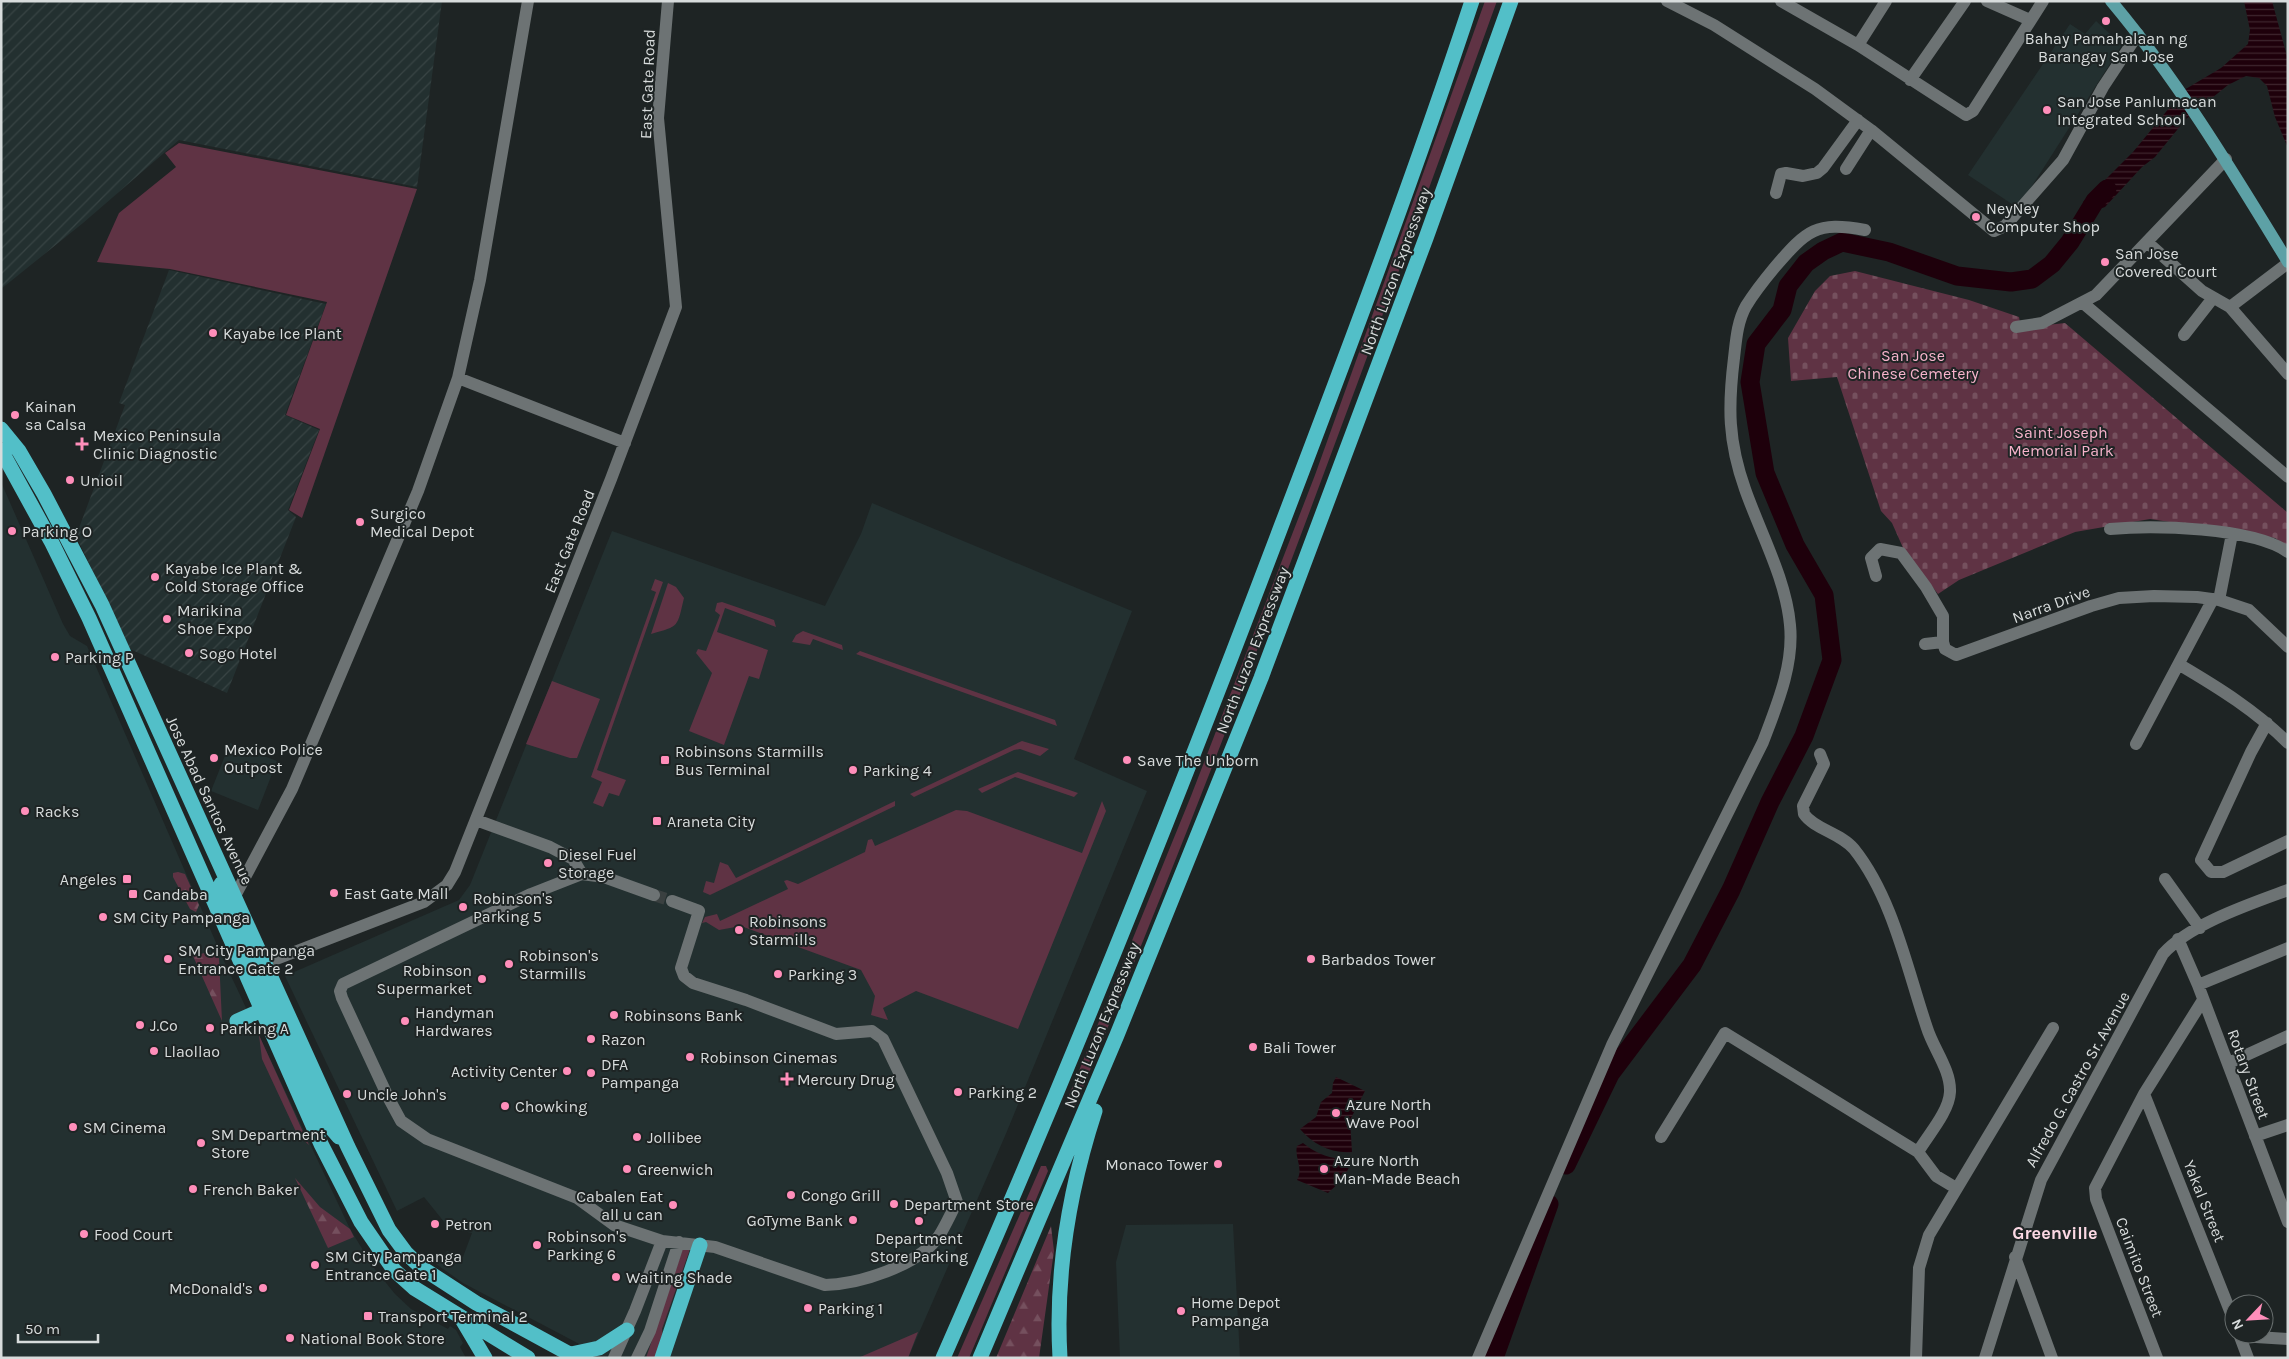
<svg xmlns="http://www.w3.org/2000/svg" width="2289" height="1359" viewBox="0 0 2289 1359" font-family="Karla,sans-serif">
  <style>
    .built { fill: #233030 }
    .industrial { fill: url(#industrial-furrows) }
    .green { fill: #5f3344 }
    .forest { fill: url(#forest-firs) }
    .cemetery { fill: url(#cemetery-stones) }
    .water { fill: url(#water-rules) }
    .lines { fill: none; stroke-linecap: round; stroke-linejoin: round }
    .river { stroke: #1e000b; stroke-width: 19 }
    .minor-tunnel { stroke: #3a4040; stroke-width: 12; stroke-dasharray: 12 6; stroke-linecap: butt }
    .minor { stroke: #6d7374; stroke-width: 12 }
    .major { stroke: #5da1a6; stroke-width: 12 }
    .highway { stroke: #52bfc8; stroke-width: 15 }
    .poi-dot { fill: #ff8eba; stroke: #1e2424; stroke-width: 2 }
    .labels { text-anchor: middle; stroke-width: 4; stroke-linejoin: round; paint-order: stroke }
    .poi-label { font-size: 16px; fill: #d8dcdc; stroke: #1e2424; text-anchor: start }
    .street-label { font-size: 16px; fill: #d8dcdc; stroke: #1e2424 }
    .park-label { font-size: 16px; fill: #f6b3cb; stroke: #1e2424 }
    .neighbourhood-label { font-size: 18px; font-weight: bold; fill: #fbd9e4; stroke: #1e2424 }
  </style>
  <defs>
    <pattern id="industrial-furrows" width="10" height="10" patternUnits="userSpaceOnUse" patternTransform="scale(1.25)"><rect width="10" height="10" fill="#233030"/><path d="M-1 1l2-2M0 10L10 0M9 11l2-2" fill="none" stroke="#384444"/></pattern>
    <pattern id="forest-firs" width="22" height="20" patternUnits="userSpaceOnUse" patternTransform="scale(1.25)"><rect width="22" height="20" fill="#5f3344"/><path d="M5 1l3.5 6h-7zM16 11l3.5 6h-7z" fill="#75505e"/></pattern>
    <pattern id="cemetery-stones" width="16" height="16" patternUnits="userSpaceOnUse" patternTransform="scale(1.25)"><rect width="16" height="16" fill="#5f3344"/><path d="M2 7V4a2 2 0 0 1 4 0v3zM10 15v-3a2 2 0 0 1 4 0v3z" fill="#75505e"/></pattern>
    <pattern id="water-rules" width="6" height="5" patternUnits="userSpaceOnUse" patternTransform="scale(1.25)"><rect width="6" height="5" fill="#1e000b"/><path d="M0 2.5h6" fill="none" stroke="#3e252e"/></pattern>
  </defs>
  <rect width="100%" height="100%" fill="#1e2424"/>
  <!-- built -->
  <path class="built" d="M 2096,21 L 2122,45 L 2018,208 L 1968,175 L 2070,24 L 2085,34 Z
    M 1,482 L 63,624 L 70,636 L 87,646 L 224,961 L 350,1229 L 374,1268 L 395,1294 L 411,1309 L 448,1329 L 450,1326 L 456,1330 L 463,1343 L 460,1347 L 466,1358 L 1,1358 Z
    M 872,503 L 1132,611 L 1074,759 L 1147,791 L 1005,1136 L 908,1358 L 606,1358 L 463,1283 L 436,1264 L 447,1251 L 463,1257 L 472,1233 L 449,1228 L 424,1197 L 397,1211 L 285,976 L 459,900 L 470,885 L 612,531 L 825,606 L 861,534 Z
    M 230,743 L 277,761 L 258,810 L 211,791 Z
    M 1233,1224 L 1240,1358 L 1120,1358 L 1116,1262 L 1126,1225 Z"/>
  <!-- industrial -->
  <path class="industrial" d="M 1,1 L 442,1 L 417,187 L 179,140 L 83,223 L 1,289 Z
    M 169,270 L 326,304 L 285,415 L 319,430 L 288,510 L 296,517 L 227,693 L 130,649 L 76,536 L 125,405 L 119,403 Z"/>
  <!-- green -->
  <path class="green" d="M 1485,1 L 1497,1 C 1363,371 1228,741 1076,1104 L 1072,1108 L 1069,1107 L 1067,1100 L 1191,796 L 1315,475 Z
    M 179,143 L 417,189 L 302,518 L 289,510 L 320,429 L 286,415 L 327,302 L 170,269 L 97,262 L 119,213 L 176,167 L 165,153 Z
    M 655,579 L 663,582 L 597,770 L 626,780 L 619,796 L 609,793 L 603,807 L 593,803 L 602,782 L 591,777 L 656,592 L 651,590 Z
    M 668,583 L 676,587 L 684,598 C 677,627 680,626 651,634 Z
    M 722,602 L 774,620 L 776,627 L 725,608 L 717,632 L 768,650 L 759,679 L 749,676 L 724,745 L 689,731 L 712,673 L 696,653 L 698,649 L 706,651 L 720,615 L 715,611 L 717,603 Z
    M 803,631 L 842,645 L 843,650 L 813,639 L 810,645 L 792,642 L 796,635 Z
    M 860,651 L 1055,720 L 1057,726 L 856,654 Z
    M 552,681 L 600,699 L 577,758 L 570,758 L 526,744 Z
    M 1022,741 L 1049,749 L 1040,756 L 1020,749 L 1014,750 L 914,797 L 910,794 Z
    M 1018,772 L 1021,773 L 1078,793 L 1074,797 L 1015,777 L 982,793 L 978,789 Z
    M 895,801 L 895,806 L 710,895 L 703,892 L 706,881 L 714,883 L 720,862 L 728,865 L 736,878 Z
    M 1102,801 L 1106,811 L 1018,1029 L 916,991 L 883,1008 L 888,1020 L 871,1015 L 875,996 L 861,970 L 741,926 L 719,930 L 706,922 L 702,923 L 705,917 L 717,914 L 720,921 L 788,889 L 784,881 L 787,880 L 798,884 L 865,852 L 868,840 L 872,839 L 875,846 L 956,810 L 967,811 L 1082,853 Z
    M 259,1035 L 309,1145 L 297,1134 L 262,1059 Z
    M 1041,1166 L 1046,1166 L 1048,1171 L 969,1358 L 957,1358 Z
    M 683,1248 L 689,1248 L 689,1252 L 662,1329 L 663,1337 L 657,1358 L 646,1358 Z
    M 918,1332 L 908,1358 L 858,1358 Z"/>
  <!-- forest -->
  <path class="forest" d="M 178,872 L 185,874 L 199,905 L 196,912 L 190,909 L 173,877 L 173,873 Z
    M 208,952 L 219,958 L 222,1021 L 193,956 Z
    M 295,1178 L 320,1207 L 350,1229 L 354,1237 L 328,1248 Z
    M 1051,1226 L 1054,1251 L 1039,1358 L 996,1358 Z"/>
  <!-- cemetery -->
  <path class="cemetery" d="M 1855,271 L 1969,300 L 2019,317 L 2021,328 L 2065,323 L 2288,513 L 2288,548 L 2275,538 L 2150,519 L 2075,532 L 1959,580 L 1938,594 L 1904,550 L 1892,523 L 1881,511 L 1837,377 L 1791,381 L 1788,338 L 1815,291 L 1830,276 Z"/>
  <!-- water -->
  <path class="water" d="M 2244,1 L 2272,1 L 2288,60 L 2288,148 L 2275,117 L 2267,86 L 2259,78 L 2246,76 L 2228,85 L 2186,119 L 2155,157 L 2142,167 L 2105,207 L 2094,211 L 2083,202 L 2133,152 L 2184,90 L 2221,68 L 2248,44 L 2250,30 Z
    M 1336,1077 L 1365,1091 L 1350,1120 L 1352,1152 C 1331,1154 1313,1144 1300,1129 L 1316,1117 L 1321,1102 L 1332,1093 L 1333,1083 Z
    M 1303,1143 C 1315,1153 1336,1163 1351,1156 C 1351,1172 1339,1183 1328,1193 L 1297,1180 C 1304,1168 1294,1158 1297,1146 Z"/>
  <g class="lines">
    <!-- river -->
    <path class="river" d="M 1566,1165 L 1610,1074 L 1692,965 L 1731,890 L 1770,802 L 1804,736 L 1832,660 L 1824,595 L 1795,545 L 1765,473 L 1750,382 L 1756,344 L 1782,310 L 1788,286 L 1806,263 L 1823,251 L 1842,242 L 1889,252 L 1957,276 L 2011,282 L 2032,279 L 2052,264 L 2070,242 L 2095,201 L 2107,189
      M 1494,1358 L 1549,1204"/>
    <!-- minor-tunnel -->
    <path class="minor-tunnel" d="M 654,895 L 672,901"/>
    <!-- minor -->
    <path class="minor" d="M 1667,1 L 1714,25 L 1815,89 L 1871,130 L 1994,231 L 2005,226 L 2063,160 L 2103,87 L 2138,34
      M 1781,1 L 1858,45 L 1966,115 L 1973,111 L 2043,1
      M 1987,1 L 2030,20
      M 1858,45 L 1886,1
      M 1910,80 L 1965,1
      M 1846,169 L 1871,130
      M 1776,193 L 1781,174 L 1786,173 L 1803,176 L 1817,173 L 1823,168 L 1858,120
      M 2147,242 L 2202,291 L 2230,307
      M 2288,263 L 2230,307 L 2288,374
      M 2083,303 L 2288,477
      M 2016,327 L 2042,323 L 2096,295 L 2226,159
      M 2184,335 L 2213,298
      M 458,378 L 625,443
      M 2110,529 C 2153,525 2252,527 2288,552
      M 1876,576 L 1871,558 L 1880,549 L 1901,553 L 1926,587 L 1943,616 L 1943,642 L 1945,649 L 1956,655 L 2091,606 L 2119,598 L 2154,596 L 2197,597 L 2219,600 L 2249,610 L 2288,647
      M 2219,600 L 2232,534
      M 1925,644 L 1943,642
      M 2180,665 C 2219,688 2256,711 2288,743
      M 2267,723 L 2251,752 L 2201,860 L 2211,872 L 2223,872 L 2288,841
      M 2136,744 L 2213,599
      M 1820,754 L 1824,764 L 1803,806 L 1804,814 C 1814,829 1841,833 1854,849 C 1893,898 1907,969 1927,1028 C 1933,1048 1951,1070 1950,1092 C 1949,1112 1928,1135 1918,1152
      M 476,820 L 550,847 L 573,859 L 582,874
      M 2165,879 L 2200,928
      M 654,895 L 604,877 L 582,874 L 531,894 L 343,984 L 340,991 L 342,998 L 388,1097 L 401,1121 L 427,1139 L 577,1198 L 614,1225 L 662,1241 L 715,1247 L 825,1285 C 859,1284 918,1266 939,1236 C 946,1225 951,1213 957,1202 L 947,1173 L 883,1039 L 872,1031 L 836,1034 L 746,1000 L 693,983 L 684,976 L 681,968 L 699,911 L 672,901
      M 235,896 L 292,789 L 418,491 L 458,378 L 480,280 L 528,1
      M 2178,939 L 2198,985 L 2288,1222
      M 266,963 L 424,902 L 447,885 L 455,872 L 611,479 L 676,307 L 658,118 L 668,1
      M 2198,985 L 2288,948
      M 2229,1063 L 2288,1036
      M 2144,1094 L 2234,1321
      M 2255,1136 L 2288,1125
      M 1661,1137 L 1725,1033 L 1918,1152 L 1936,1176 L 1956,1188
      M 2015,1257 L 2052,1358
      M 2239,1334 L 2248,1358
      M 2240,1336 L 2288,1339
      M 614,1358 L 635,1311 L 662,1241
      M 637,1358 L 650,1331 L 679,1242
      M 1478,1358 L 1612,1045 L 1763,742 C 1777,705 1794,665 1790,625 C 1786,579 1760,532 1745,489 C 1728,441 1728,407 1734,358 C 1736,341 1737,322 1746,306 C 1754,293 1765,279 1775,267 C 1807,230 1816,221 1865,230
      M 1916,1358 L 1919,1268 L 1929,1235 L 2053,1028
      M 1985,1358 L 2041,1180 L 2163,954 C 2190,924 2250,904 2288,890
      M 2157,1358 L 2096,1199 L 2095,1188 L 2144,1094 L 2203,1000"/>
    <!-- major -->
    <path class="major" d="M 2111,1 C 2179,82 2233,172 2288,262"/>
    <!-- highway -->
    <path class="highway" d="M 1,429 L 19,451 L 44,494 L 102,605 L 348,1147 L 389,1230 L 406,1253 L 422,1268 L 476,1303 L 577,1358
      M 1,450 L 52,543 L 89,618 L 321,1144 L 361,1222 L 394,1270 L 414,1288 L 528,1358
      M 221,884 L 227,904 L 321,1116 L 339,1137
      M 237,1021 L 271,1006
      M 463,1321 L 485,1358
      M 571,1354 L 599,1348 L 627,1330
      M 662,1358 L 700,1245
      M 943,1358 C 1064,1083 1176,804 1282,524 C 1348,351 1414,177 1472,1
      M 980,1358 L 1117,1035 L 1261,678 L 1426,238 L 1511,1
      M 1060,1358 C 1055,1273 1069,1191 1095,1111"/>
  </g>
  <!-- markers -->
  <g class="poi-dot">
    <circle cx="2106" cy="21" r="5"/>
    <circle cx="2047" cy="110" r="5"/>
    <circle cx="1976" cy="217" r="5"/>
    <circle cx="2105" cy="262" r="5"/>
    <circle cx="213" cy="333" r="5"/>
    <circle cx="15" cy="415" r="5"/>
    <path d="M79.5 436.5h5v5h5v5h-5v5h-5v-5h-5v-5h5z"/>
    <circle cx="70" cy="480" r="5"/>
    <circle cx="360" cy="522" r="5"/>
    <circle cx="12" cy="531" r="5"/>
    <circle cx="155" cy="577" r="5"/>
    <circle cx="167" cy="619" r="5"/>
    <circle cx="189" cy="653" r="5"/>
    <circle cx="55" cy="657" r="5"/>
    <circle cx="214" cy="758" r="5"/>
    <rect x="660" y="755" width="10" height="10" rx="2.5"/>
    <circle cx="1127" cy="760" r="5"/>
    <circle cx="853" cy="770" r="5"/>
    <circle cx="25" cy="811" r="5"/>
    <rect x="652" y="816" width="10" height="10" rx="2.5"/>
    <circle cx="548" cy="863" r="5"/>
    <rect x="122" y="874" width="10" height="10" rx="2.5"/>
    <circle cx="334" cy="893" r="5"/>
    <rect x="128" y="889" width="10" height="10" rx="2.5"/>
    <circle cx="463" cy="907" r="5"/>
    <circle cx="103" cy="917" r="5"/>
    <circle cx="739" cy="930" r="5"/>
    <circle cx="168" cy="959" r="5"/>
    <circle cx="1311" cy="959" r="5"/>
    <circle cx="509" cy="964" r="5"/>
    <circle cx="778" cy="974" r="5"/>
    <circle cx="482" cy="979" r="5"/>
    <circle cx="614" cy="1015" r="5"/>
    <circle cx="405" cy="1021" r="5"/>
    <circle cx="140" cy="1025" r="5"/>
    <circle cx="210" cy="1028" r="5"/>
    <circle cx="591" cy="1039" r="5"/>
    <circle cx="1253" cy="1047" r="5"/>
    <circle cx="154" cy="1051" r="5"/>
    <circle cx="690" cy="1057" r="5"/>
    <circle cx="567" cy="1071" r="5"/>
    <circle cx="591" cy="1073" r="5"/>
    <path d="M784.5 1071.5h5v5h5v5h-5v5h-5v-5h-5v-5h5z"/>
    <circle cx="958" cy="1092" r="5"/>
    <circle cx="347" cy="1094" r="5"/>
    <circle cx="505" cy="1106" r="5"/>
    <circle cx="1336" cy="1113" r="5"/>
    <circle cx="73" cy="1127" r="5"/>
    <circle cx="637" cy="1137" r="5"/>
    <circle cx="201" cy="1143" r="5"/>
    <circle cx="1218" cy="1164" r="5"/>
    <circle cx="627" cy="1169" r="5"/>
    <circle cx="1324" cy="1169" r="5"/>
    <circle cx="193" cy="1189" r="5"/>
    <circle cx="791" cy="1195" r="5"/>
    <circle cx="894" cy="1204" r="5"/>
    <circle cx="673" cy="1205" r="5"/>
    <circle cx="853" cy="1220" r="5"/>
    <circle cx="919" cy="1221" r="5"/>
    <circle cx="435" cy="1224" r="5"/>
    <circle cx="84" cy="1234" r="5"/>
    <circle cx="537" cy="1245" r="5"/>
    <circle cx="315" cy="1265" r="5"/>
    <circle cx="616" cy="1277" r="5"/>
    <circle cx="263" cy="1288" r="5"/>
    <circle cx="808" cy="1308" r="5"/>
    <circle cx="1181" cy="1311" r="5"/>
    <rect x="363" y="1311" width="10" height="10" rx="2.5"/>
    <circle cx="290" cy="1338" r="5"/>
  </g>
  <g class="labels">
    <!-- poi labels -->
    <g class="poi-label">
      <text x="2106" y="44" text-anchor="middle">Bahay Pamahalaan ng<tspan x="2106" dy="18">Barangay San Jose</tspan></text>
      <text x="2057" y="107">San Jose Panlumacan<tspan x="2057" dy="18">Integrated School</tspan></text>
      <text x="1986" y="214">NeyNey<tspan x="1986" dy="18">Computer Shop</tspan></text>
      <text x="2115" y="259">San Jose<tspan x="2115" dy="18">Covered Court</tspan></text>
      <text x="223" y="339">Kayabe Ice Plant</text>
      <text x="25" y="412">Kainan<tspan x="25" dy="18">sa Calsa</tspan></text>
      <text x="93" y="441">Mexico Peninsula<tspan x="93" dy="18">Clinic Diagnostic</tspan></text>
      <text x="80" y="486">Unioil</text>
      <text x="370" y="519">Surgico<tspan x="370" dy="18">Medical Depot</tspan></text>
      <text x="22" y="537">Parking O</text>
      <text x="165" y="574">Kayabe Ice Plant &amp;<tspan x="165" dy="18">Cold Storage Office</tspan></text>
      <text x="177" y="616">Marikina<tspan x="177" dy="18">Shoe Expo</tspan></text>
      <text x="199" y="659">Sogo Hotel</text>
      <text x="65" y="663">Parking P</text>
      <text x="224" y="755">Mexico Police<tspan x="224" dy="18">Outpost</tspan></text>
      <text x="675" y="757">Robinsons Starmills<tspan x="675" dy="18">Bus Terminal</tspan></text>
      <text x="1137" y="766">Save The Unborn</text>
      <text x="863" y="776">Parking 4</text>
      <text x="35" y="817">Racks</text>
      <text x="667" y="827">Araneta City</text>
      <text x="558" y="860">Diesel Fuel<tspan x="558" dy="18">Storage</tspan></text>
      <text x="117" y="885" text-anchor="end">Angeles</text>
      <text x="344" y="899">East Gate Mall</text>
      <text x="143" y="900">Candaba</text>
      <text x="473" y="904">Robinson's<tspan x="473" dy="18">Parking 5</tspan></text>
      <text x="113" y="923">SM City Pampanga</text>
      <text x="749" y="927">Robinsons<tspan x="749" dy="18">Starmills</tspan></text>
      <text x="178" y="956">SM City Pampanga<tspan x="178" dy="18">Entrance Gate 2</tspan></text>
      <text x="519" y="961">Robinson's<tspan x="519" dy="18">Starmills</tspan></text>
      <text x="1321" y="965">Barbados Tower</text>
      <text x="472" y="976" text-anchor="end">Robinson<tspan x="472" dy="18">Supermarket</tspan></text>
      <text x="788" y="980">Parking 3</text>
      <text x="415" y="1018">Handyman<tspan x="415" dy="18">Hardwares</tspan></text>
      <text x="624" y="1021">Robinsons Bank</text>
      <text x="150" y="1031">J.Co</text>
      <text x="220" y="1034">Parking A</text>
      <text x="601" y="1045">Razon</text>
      <text x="1263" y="1053">Bali Tower</text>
      <text x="164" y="1057">Llaollao</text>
      <text x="700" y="1063">Robinson Cinemas</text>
      <text x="601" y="1070">DFA<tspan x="601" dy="18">Pampanga</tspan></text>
      <text x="557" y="1077" text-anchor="end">Activity Center</text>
      <text x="797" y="1085">Mercury Drug</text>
      <text x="968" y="1098">Parking 2</text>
      <text x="357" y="1100">Uncle John's</text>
      <text x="1346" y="1110">Azure North<tspan x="1346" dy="18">Wave Pool</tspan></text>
      <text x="515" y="1112">Chowking</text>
      <text x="83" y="1133">SM Cinema</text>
      <text x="211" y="1140">SM Department<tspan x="211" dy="18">Store</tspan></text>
      <text x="647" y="1143">Jollibee</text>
      <text x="1334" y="1166">Azure North<tspan x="1334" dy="18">Man-Made Beach</tspan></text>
      <text x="1208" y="1170" text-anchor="end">Monaco Tower</text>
      <text x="637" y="1175">Greenwich</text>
      <text x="203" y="1195">French Baker</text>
      <text x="801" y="1201">Congo Grill</text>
      <text x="663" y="1202" text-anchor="end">Cabalen Eat<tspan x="663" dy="18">all u can</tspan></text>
      <text x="904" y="1210">Department Store</text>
      <text x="843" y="1226" text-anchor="end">GoTyme Bank</text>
      <text x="445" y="1230">Petron</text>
      <text x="94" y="1240">Food Court</text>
      <text x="547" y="1242">Robinson's<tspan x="547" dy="18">Parking 6</tspan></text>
      <text x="919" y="1244" text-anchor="middle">Department<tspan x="919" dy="18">Store Parking</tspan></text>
      <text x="325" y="1262">SM City Pampanga<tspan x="325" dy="18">Entrance Gate 1</tspan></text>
      <text x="626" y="1283">Waiting Shade</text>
      <text x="253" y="1294" text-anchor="end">McDonald's</text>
      <text x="1191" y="1308">Home Depot<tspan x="1191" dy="18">Pampanga</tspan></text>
      <text x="818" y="1314">Parking 1</text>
      <text x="378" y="1322">Transport Terminal 2</text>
      <text x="300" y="1344">National Book Store</text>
    </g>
    <!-- street labels -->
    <g class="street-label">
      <text transform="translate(647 84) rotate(-88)" y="6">East Gate Road</text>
      <text transform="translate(1395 271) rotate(-70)" y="6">North Luzon Expressway</text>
      <text transform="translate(569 541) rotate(-68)" y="6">East Gate Road</text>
      <text transform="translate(2051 604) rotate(-20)" y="6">Narra Drive</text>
      <text transform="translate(1252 650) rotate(-69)" y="6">North Luzon Expressway</text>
      <text transform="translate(210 800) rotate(65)" y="6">Jose Abad Santos Avenue</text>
      <text transform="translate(1101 1025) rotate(-68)" y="6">North Luzon Expressway</text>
      <text transform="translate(2249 1074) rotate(70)" y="6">Rotary Street</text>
      <text transform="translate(2077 1079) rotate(-61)" y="6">Alfredo G. Castro Sr. Avenue</text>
      <text transform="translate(2205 1201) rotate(68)" y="6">Yakal Street</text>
      <text transform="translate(2140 1267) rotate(69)" y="6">Caimito Street</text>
    </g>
    <!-- park labels -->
    <g class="park-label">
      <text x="1913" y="361">San Jose<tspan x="1913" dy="18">Chinese Cemetery</tspan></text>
      <text x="2061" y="438">Saint Joseph<tspan x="2061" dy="18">Memorial Park</tspan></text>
    </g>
    <!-- neighbourhood labels -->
    <g class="neighbourhood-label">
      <text x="2055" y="1239">Greenville</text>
    </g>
  </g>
  <!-- border -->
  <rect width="2289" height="1359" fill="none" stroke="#d8dcdc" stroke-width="5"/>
  <!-- north arrow -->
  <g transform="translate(2249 1319) rotate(245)"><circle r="24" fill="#1e2424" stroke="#686e6e"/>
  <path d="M0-4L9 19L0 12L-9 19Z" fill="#ff8eba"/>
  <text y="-8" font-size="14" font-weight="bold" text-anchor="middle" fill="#d8dcdc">N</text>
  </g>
  <!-- scale -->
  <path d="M18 1334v8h80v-8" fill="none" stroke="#d8dcdc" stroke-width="2.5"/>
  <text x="25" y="1334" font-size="15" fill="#d8dcdc" stroke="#1e2424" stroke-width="4" paint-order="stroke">50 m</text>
</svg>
